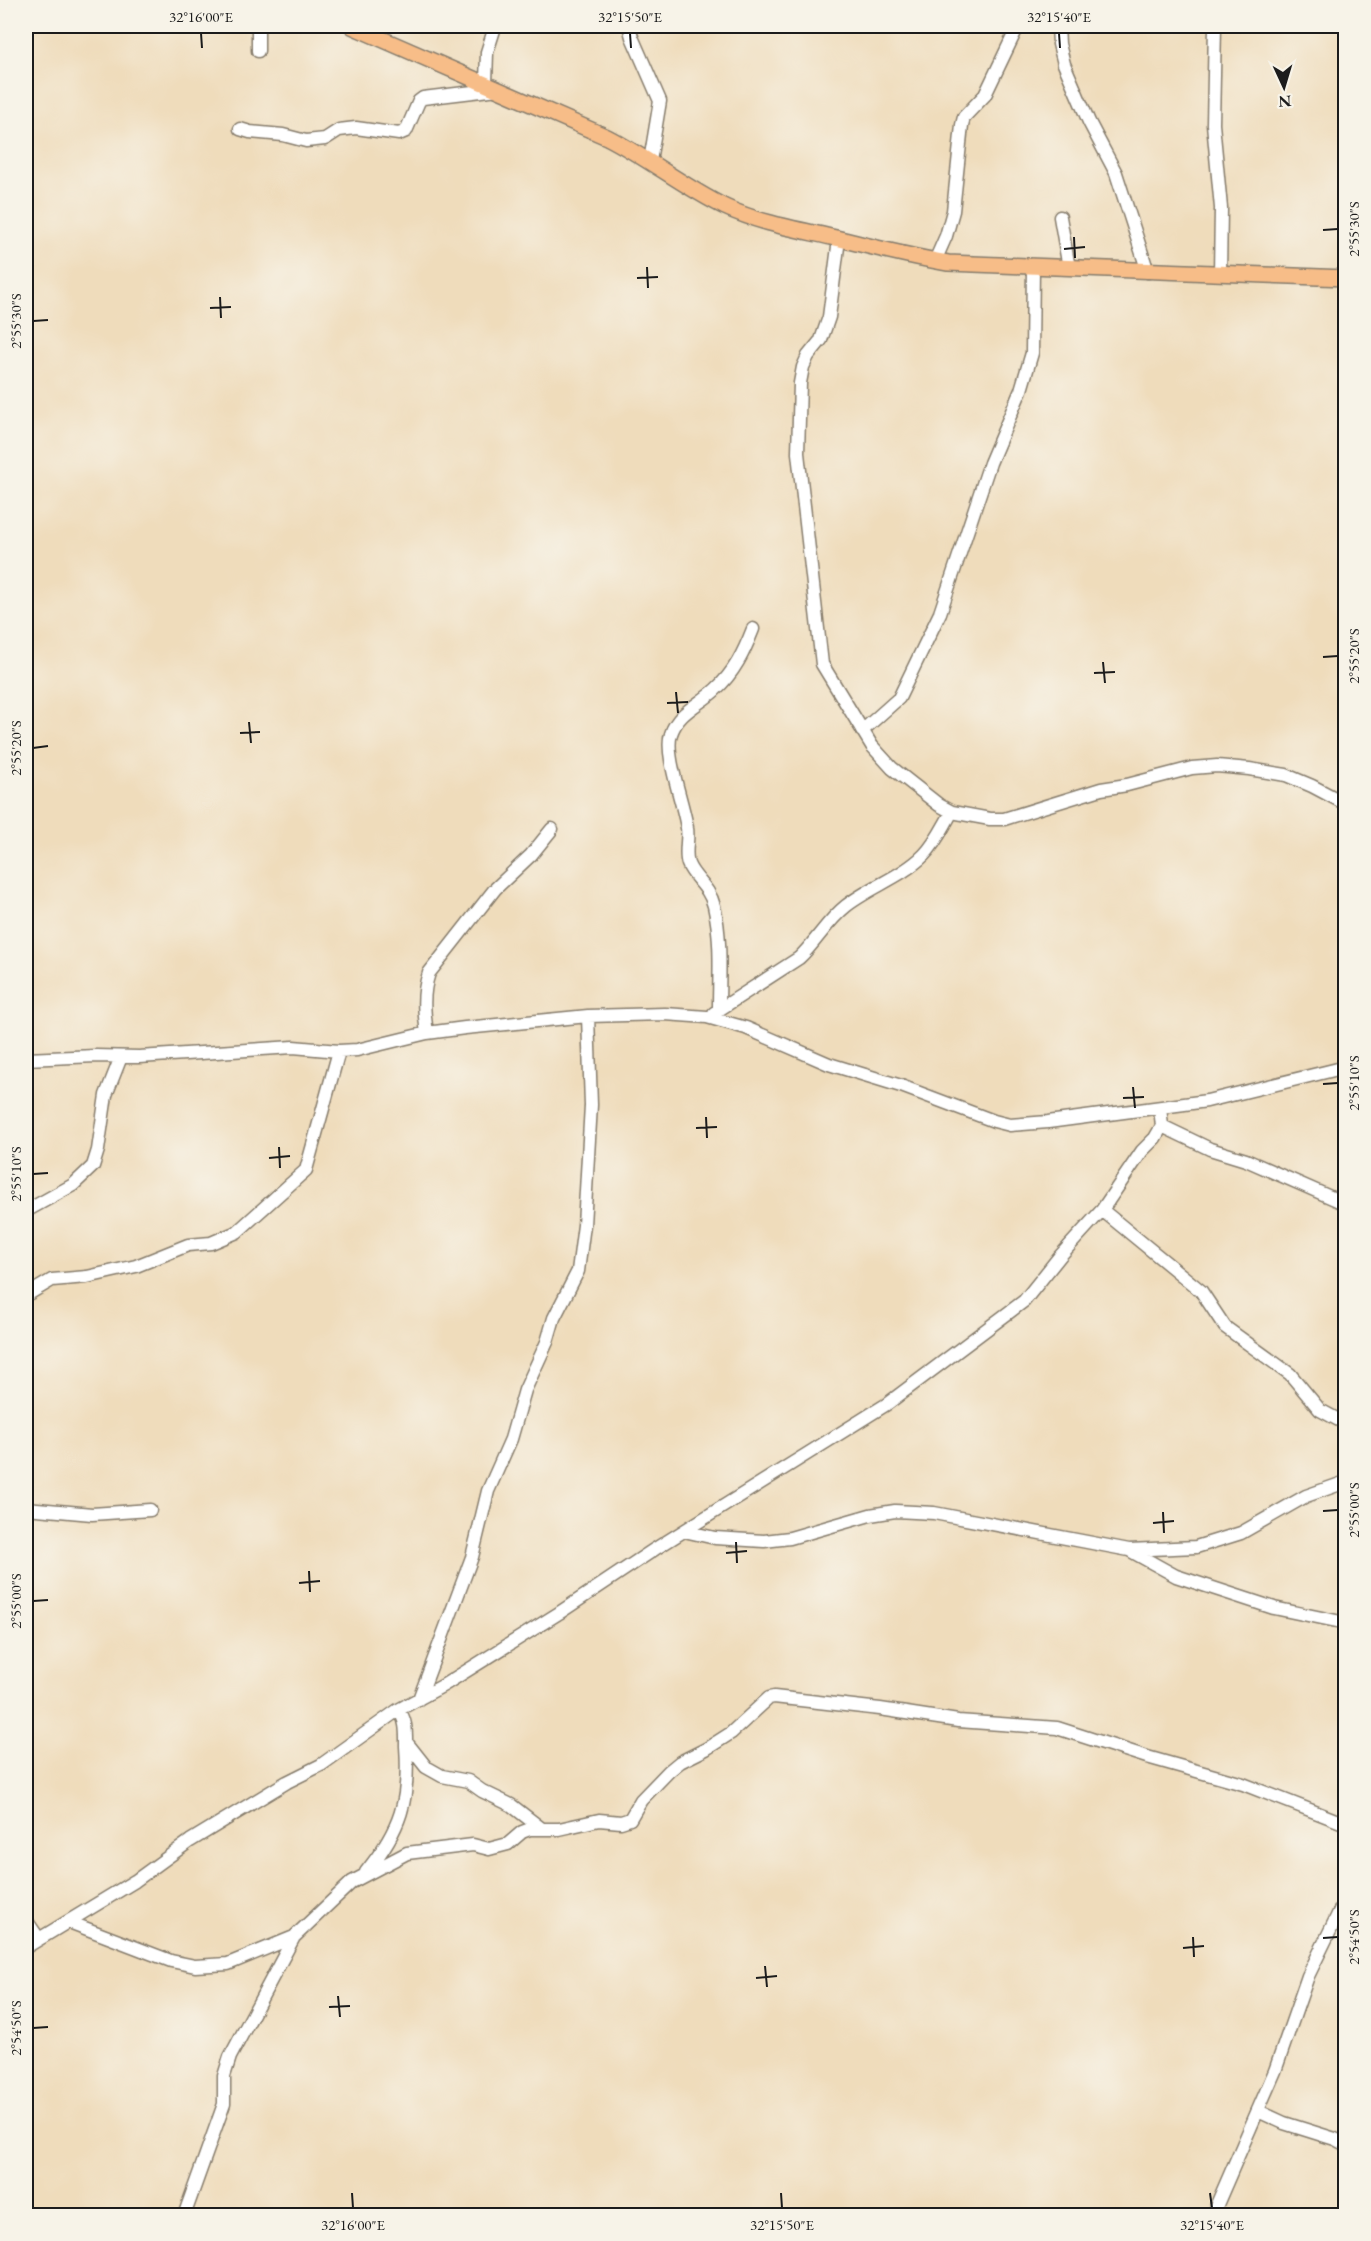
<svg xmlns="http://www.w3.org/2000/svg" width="1371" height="2241" viewBox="0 0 1371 2241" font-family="'EB Garamond',serif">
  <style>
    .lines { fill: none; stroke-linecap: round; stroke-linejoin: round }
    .minor-casing { stroke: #867c6c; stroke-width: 15 }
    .major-casing { stroke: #867c6c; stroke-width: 18 }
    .minor { stroke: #fff; stroke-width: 12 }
    .major { stroke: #f7bd88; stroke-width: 15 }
    .ticks { fill: none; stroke: #1c1c1c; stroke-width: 2 }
    .neatline { fill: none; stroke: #1c1c1c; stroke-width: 2 }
    .ticks-label { font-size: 15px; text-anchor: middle; fill: #1c1c1c }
  </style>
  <rect width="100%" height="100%" fill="#f7f3e8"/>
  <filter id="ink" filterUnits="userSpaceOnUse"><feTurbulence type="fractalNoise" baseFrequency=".0167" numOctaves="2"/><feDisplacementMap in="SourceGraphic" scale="12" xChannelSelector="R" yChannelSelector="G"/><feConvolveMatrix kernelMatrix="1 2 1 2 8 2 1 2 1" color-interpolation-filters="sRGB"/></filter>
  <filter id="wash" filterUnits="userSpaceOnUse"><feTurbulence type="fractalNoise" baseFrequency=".008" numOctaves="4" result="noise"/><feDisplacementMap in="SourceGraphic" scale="24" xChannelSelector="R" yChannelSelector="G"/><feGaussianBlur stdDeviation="1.35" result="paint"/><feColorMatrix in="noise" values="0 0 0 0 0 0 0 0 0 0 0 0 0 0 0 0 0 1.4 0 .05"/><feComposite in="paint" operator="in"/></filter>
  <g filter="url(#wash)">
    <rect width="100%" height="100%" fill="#efdcbb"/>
  </g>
  <g filter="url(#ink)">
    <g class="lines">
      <!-- minor casing -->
      <g class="minor-casing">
        <path id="minor" d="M 258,26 L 258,51
          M 629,26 L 632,37 L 660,101 L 650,161
          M 1058,26 L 1059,44 L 1064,64 L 1089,122 L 1116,173 L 1148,272
          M 1215,26 L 1213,124 L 1221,208 L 1220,274
          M 486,83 L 487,52 L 494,30
          M 240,129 L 250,132 L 283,135 L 306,141 L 325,139 L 339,130 L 356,128 L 399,134 L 406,131 L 419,101 L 423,98 L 498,89
          M 1060,217 L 1069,268
          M 839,239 L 829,317 L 821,340 L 808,356 L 803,367 L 800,383 L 798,453 L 822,664 L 872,746 L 892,768 L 939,805 L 952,812 L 990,819 L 1004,819 L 1101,789 L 1127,785 L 1192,768 L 1217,766 L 1249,769 L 1286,775 L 1312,786 L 1346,804
          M 935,261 L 946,236 L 953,211 L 962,125 L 964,117 L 985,95 L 1018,26
          M 862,731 L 899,698 L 940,613 L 990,463 L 1021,390 L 1032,353 L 1033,267
          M 719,1010 C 719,976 722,940 714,906 C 709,886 694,879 688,864 C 684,853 689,839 687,828 C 684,805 664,754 671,734 C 678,712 699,705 715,690 C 734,673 744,652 753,629
          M 714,1013 L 799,958 C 816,942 827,921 846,906 C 870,887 902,877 924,855 C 936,843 943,827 952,812
          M 427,1033 C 424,1012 422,994 429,973 L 495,889 L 531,855 L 552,829
          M 26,1059 L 96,1056 L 139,1057 L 293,1047 L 339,1051 L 357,1050 L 427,1033 L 465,1028 L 588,1016 L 665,1014 L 707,1017 L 746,1028 L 829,1064 L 901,1086 L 994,1121 L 1010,1125 L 1048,1122 L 1207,1101 L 1346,1067
          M 1162,1126 L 1210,1149 L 1246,1160 L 1346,1204
          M 1102,1210 L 1201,1291 L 1225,1327 L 1290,1374 L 1320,1410 L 1346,1424
          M 26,1211 L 73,1185 L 93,1166 L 98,1150 L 106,1095 L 121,1057
          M 30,1293 L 52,1280 L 87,1277 L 136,1266 L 188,1245 L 211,1243 L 237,1232 L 306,1170 L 339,1051
          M 26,1508 L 92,1514 L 150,1510
          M 684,1531 L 715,1538 L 764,1541 L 790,1538 L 870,1515 L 895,1511 L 934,1513 L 1129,1550 L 1196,1547 L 1241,1533 L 1306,1496 L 1346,1482
          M 1129,1550 L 1176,1576 L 1274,1608 L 1346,1623
          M 419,1699 L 472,1557 L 488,1491 L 511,1439 L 525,1390 L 547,1342 L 554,1318 L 578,1271 L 584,1225 L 591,1105 L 588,1016
          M 407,1743 L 426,1767 L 442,1776 L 468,1781 L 482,1791 L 511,1805 L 542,1829
          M 366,1872 C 401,1829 410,1800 406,1746 C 406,1734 407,1719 398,1710
          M 26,1920 L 39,1939
          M 69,1922 L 171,1961 L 195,1966 L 228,1964 L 294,1937 L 352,1882 L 407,1853 L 473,1845 L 489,1849 L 508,1844 L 522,1832 L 530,1829 L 559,1829 L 599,1820 L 621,1822 L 630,1819 L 641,1800 L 669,1771 L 680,1762 L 706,1749 L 731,1733 L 769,1698 L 774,1697 L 880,1709 L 958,1721 L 1057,1728 L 1147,1757 L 1243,1784 L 1346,1824
          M 26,1947 L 135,1881 L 190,1841 L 287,1782 L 321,1765 L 398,1710 L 444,1685 L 559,1613 L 655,1549 L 887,1404 L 1024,1301 L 1060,1256 L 1102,1210 L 1142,1151 L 1155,1138 L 1162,1126 L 1160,1108
          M 1258,2111 L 1284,2123 L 1335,2139 L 1346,2145
          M 184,2216 L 224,2104 L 224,2076 L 230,2057 L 294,1937
          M 1212,2216 L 1275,2071 L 1308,1976 L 1346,1898"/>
      </g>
      <!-- major casing -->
      <g class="major-casing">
        <path id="major" d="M 352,26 L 607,137 C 648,158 684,187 725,207 C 761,224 802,230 840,239 C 876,248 911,257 948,263 L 1346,278"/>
      </g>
      <!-- minor -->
      <use href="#minor" class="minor"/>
      <!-- major -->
      <use href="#major" class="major"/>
    </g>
  </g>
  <!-- ticks -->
  <path class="ticks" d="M 201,33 L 202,48M 630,33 L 631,48M 1059,33 L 1060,48M 1323,230 L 1338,229M 1074,237 L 1075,258M 1064,249 L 1085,247M 647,267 L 648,288M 637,278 L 658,277M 220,297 L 221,318M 210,308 L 231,307M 33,321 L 48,320M 1323,657 L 1338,656M 1103,662 L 1105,683M 1094,673 L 1115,672M 676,692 L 678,713M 667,703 L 688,702M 249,722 L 251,743M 240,733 L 260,732M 33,748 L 48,746M 1323,1084 L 1338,1083M 1133,1087 L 1135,1108M 1123,1098 L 1144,1097M 706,1117 L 707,1138M 696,1128 L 717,1127M 279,1147 L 280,1168M 269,1158 L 290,1156M 33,1174 L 48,1173M 1323,1511 L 1338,1510M 1163,1512 L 1164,1533M 1153,1523 L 1174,1521M 736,1542 L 737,1563M 726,1553 L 747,1551M 309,1571 L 310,1592M 299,1583 L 320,1581M 33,1601 L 48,1600M 1193,1937 L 1194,1957M 1323,1938 L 1338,1937M 1183,1948 L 1204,1946M 765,1966 L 767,1987M 756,1978 L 777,1976M 338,1996 L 340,2017M 329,2007 L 350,2006M 33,2028 L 48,2027M 352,2193 L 353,2208M 781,2193 L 782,2208M 1210,2193 L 1212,2208"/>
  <!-- margin -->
  <rect width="1371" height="2241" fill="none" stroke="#f7f3e8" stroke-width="66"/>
  <!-- north arrow -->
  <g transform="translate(1284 87) rotate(176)" stroke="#f7f3e8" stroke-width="4.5" paint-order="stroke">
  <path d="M0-4.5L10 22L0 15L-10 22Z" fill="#1c1c1c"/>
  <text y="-9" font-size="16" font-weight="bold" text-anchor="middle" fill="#1c1c1c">N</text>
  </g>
  <rect x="33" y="33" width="1305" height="2175" class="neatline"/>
  <g class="ticks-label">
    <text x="201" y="22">32°16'00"E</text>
    <text x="630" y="22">32°15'50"E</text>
    <text x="1059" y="22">32°15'40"E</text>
    <text transform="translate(1354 229) rotate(-90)" y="5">2°55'30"S</text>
    <text transform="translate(16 321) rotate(-90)" y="5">2°55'30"S</text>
    <text transform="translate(1354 656) rotate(-90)" y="5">2°55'20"S</text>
    <text transform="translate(16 748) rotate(-90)" y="5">2°55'20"S</text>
    <text transform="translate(1354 1083) rotate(-90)" y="5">2°55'10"S</text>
    <text transform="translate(16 1174) rotate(-90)" y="5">2°55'10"S</text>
    <text transform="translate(1354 1510) rotate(-90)" y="5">2°55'00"S</text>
    <text transform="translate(16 1601) rotate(-90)" y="5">2°55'00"S</text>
    <text transform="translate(1354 1937) rotate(-90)" y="5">2°54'50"S</text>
    <text transform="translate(16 2028) rotate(-90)" y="5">2°54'50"S</text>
    <text x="353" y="2230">32°16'00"E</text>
    <text x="782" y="2230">32°15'50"E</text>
    <text x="1212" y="2230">32°15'40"E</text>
  </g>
</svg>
